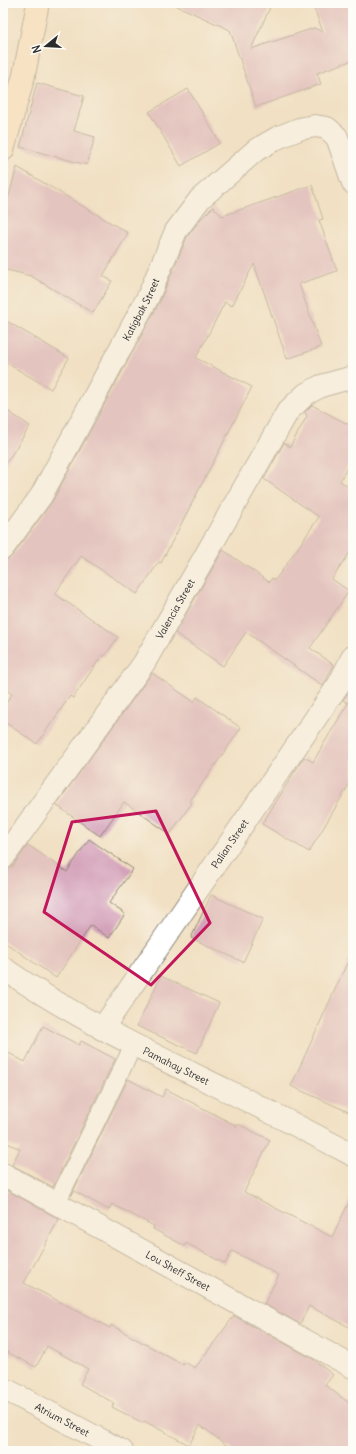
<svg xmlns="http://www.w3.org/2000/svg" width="356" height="1454" viewBox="0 0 356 1454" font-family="Delius,sans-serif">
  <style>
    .building { fill: #d4a2ba }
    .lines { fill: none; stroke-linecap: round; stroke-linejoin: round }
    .service-casing { stroke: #8e8677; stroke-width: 19 }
    .minor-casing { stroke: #8e8677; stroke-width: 24 }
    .tertiary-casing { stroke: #8e8677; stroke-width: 24 }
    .secondary-casing { stroke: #8e8677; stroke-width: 24 }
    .service { stroke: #fff; stroke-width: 17 }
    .minor { stroke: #fff; stroke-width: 22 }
    .tertiary { stroke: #fff; stroke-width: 22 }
    .secondary { stroke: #fee4c5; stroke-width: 22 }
    .marked { fill: none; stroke: #c2185b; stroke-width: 3; stroke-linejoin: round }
    .labels { text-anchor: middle; stroke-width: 3; stroke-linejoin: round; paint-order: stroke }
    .street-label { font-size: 10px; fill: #2b2b2b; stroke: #fdfcf7 }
  </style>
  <rect width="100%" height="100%" fill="#fdfcf7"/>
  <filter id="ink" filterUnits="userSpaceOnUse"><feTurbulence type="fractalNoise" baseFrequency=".025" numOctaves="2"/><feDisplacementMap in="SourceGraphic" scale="8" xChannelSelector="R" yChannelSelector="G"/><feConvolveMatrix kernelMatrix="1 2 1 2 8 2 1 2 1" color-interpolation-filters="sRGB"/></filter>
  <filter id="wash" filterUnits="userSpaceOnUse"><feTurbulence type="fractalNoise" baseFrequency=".012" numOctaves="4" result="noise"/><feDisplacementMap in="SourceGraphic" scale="16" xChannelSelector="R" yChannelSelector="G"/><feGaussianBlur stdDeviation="0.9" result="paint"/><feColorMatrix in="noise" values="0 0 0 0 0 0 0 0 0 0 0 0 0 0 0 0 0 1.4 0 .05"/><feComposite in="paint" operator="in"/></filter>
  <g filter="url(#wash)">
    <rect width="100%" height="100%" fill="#f1e0c3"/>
    <g id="blocks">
      <!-- building -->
      <path class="building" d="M 171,3 L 272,3 L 251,49 L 314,28 L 323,32 L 312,3 L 353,3 L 353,60 L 317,73 L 321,84 L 256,107 L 230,30 Z
        M 37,83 L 84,96 L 74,131 L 95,137 L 87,165 L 20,147 Z
        M 188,89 L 220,143 L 181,166 L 149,112 Z
        M 17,167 L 128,233 L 103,276 L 112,281 L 93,313 L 31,276 L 3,269 L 3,217 Z
        M 312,185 L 323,219 L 319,220 L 337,271 L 299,284 L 321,347 L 287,359 L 254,264 L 232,306 L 225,302 L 196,358 L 252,387 L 161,563 L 159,562 L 137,594 L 81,556 L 55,594 L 118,637 L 104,657 L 102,655 L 73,698 L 70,696 L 37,744 L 3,721 L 3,708 L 12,694 L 3,688 L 3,560 L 8,559 L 13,555 L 52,502 L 159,303 L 187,237 L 199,221 L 213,207 L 222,216 Z
        M 3,319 L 69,358 L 51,389 L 3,361 Z
        M 312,405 L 353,427 L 353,456 L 340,481 L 353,490 L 353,548 L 332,579 L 349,591 L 310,648 L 334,665 L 323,686 L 246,632 L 223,666 L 175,633 L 223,550 L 269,582 L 272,578 L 275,580 L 286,565 L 319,517 L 264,479 L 284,443 L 290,447 L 307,416 L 305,412 Z
        M 3,408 L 30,426 L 3,468 Z
        M 152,673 L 194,702 L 197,697 L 241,728 L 190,801 L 192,803 L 170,834 L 124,802 L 100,836 L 56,805 Z
        M 353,684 L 353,778 L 309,852 L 262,824 L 304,757 L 313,762 L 348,703 L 343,700 Z
        M 89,839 L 133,869 L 109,903 L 125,914 L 109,938 L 91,925 L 56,978 L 3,941 L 3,871 L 13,866 L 28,845 L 67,872 Z
        M 211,895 L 263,919 L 243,962 L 191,938 Z
        M 353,950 L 353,1114 L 291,1086 Z
        M 161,976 L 219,1003 L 197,1053 L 137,1026 Z
        M 43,1026 L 79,1045 L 81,1041 L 115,1059 L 53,1187 L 12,1165 L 20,1149 L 3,1141 L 3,1050 L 25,1062 Z
        M 128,1079 L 162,1097 L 166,1089 L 237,1126 L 238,1124 L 270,1140 L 244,1192 L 332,1237 L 353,1194 L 353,1329 L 309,1306 L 300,1324 L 264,1304 L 279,1275 L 232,1251 L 225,1264 L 186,1243 L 185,1246 L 153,1229 L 154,1226 L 112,1204 L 109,1210 L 74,1191 L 71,1196 Z
        M 3,1188 L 59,1219 L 24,1283 L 110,1328 L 111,1325 L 183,1365 L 185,1362 L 195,1368 L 234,1316 L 313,1359 L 333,1375 L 325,1385 L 353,1406 L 353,1451 L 234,1451 L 200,1425 L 189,1445 L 144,1421 L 143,1423 L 112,1407 L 114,1403 L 80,1384 L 88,1369 L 47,1346 L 36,1367 L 3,1350 Z"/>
    </g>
  </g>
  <g filter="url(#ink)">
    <use href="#blocks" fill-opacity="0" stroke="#8e8677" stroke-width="1"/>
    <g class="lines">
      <!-- service casing -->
      <g class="service-casing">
        <path id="service" d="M 57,1202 L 133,1046"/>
      </g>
      <!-- minor casing -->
      <g class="minor-casing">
        <g id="minor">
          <path id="s1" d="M 3,548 L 41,496 L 148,297 L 176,231 L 200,199 L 256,150 L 277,138 L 299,129 L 315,126 L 327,128 L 337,137 L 353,183"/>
          <path id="s2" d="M 3,858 L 144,663 L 288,411 L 306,394 L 321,386 L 353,377"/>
          <path id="s3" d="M 3,968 C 73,1017 150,1053 226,1090 C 269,1111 311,1133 353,1155"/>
          <path id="s4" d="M 102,1029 L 300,741 L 339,684 L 353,656"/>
          <path id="s5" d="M 3,1174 L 353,1367"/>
        </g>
      </g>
      <!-- tertiary casing -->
      <g class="tertiary-casing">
        <g id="tertiary">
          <path id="s6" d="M 3,1388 L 122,1451"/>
        </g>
      </g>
      <!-- secondary casing -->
      <g class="secondary-casing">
        <path id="secondary" d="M 3,150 L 24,75 L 38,3"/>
      </g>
      <!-- service -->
      <use href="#service" class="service"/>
      <!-- minor -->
      <use href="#minor" class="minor"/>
      <!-- tertiary -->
      <use href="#tertiary" class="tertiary"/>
      <!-- secondary -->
      <use href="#secondary" class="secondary"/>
    </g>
  </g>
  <!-- marked area -->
  <path d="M0 0H356V1454H0ZM 156,811 L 210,923 L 151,985 L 44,912 L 72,822 Z" fill="#f1e0c3" fill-opacity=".55" fill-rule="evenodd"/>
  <path class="marked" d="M 156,811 L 210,923 L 151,985 L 44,912 L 72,822 Z"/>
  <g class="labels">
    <!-- street labels -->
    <g class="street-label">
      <text dy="4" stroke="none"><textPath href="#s1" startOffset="276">Katigbak Street</textPath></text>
      <text dy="4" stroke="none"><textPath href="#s2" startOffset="303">Valencia Street</textPath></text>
      <text dy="4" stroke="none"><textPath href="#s4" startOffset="225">Palian Street</textPath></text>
      <text dy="4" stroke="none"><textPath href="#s3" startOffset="199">Pamahay Street</textPath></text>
      <text dy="4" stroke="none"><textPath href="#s5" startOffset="200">Lou Sheff Street</textPath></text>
      <text dy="4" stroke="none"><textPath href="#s6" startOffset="67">Atrium Street</textPath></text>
    </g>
  </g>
  <!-- margin -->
  <rect width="356" height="1454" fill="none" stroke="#fdfcf7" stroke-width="16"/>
  <!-- north arrow -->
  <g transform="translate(46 46) rotate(252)" stroke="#fdfcf7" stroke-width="3" paint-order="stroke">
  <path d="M0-3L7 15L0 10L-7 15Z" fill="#2b2b2b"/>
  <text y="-6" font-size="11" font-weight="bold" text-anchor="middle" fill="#2b2b2b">N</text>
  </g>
</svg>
